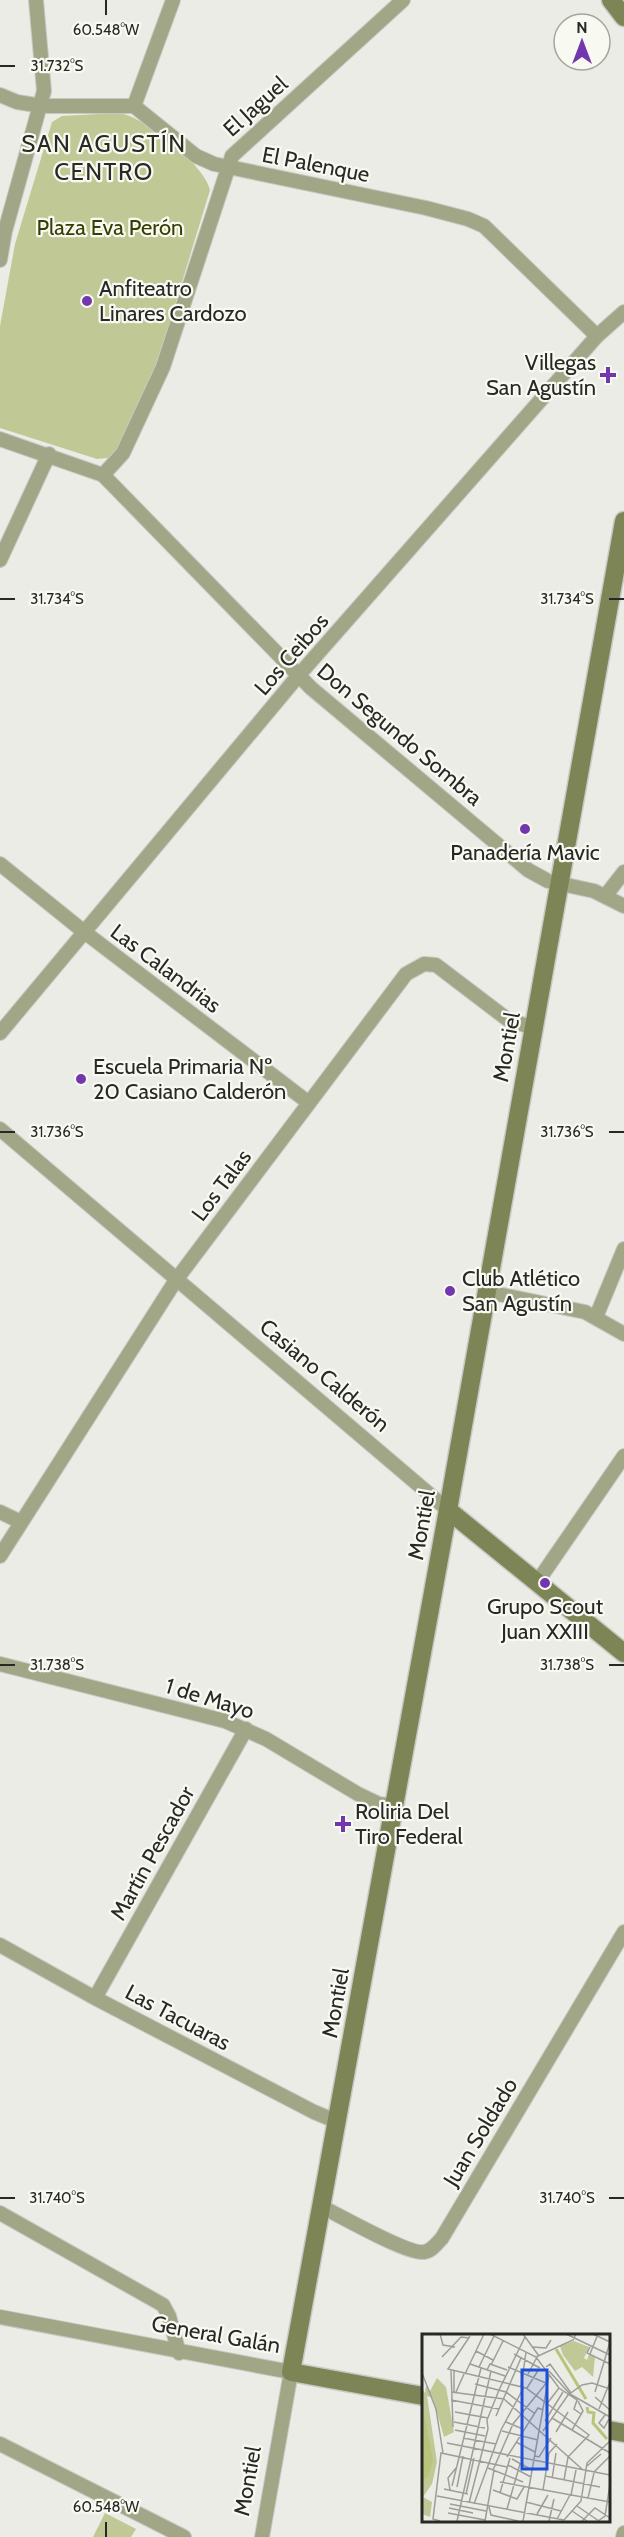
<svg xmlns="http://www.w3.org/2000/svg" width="624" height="2537" viewBox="0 0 624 2537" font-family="Cabin,sans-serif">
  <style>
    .green { fill: #c0c895 }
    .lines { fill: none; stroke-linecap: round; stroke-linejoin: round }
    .street-casing { stroke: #c8c9c3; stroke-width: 16 }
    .secondary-casing { stroke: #c8c9c3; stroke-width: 21 }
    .street { stroke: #a1a687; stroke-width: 14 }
    .secondary { stroke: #7d8456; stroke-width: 18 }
    .ticks { fill: none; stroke: #282926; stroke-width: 2 }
    .poi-dot { fill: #7337ad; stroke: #f8faf2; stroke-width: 2 }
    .labels { text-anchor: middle; stroke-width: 4.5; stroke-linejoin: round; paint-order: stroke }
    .street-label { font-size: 22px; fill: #282926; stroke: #f8faf2 }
    .park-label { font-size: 22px; fill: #383d02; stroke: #f8faf2 }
    .poi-label { font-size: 22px; fill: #282926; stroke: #f8faf2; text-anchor: start }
    .neighbourhood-label { font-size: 24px; letter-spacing: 1.5px; fill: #292a25; stroke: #f8faf2 }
    .inset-river { fill: none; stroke: #b9c379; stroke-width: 3 }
    .inset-road { fill: none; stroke: #9d9e99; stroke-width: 1.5 }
    .view { fill: #1d4ed8; fill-opacity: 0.15; stroke: #1d4ed8; stroke-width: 3 }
    .inset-edge { fill: none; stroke: #282926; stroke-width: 3 }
    .ticks-label { font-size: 15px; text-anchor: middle; fill: #282926; stroke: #f8faf2; stroke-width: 4.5; stroke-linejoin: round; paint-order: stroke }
  </style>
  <rect width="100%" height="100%" fill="#ebece5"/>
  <!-- green -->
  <path class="green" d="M 118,113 C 143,115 205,165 210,190 L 157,364 L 116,453 L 107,458 L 97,459 L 0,428 L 0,326 L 15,244 L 52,122 L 62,116 Z
    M 105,2513 L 136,2529 L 131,2537 L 93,2537 Z"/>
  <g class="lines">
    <!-- street casing -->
    <g class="street-casing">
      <path id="street" d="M 0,95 L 17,102 L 42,106 L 134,106 L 196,156 L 214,164 L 426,208 L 468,219 L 484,226 L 597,336
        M 134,106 L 173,0
        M 0,260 L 5,231 L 44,91 L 36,0
        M 0,439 L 103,475 L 311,688 L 528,870 L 548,881 L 594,891 L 624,906
        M 103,475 L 123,453 L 163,367 L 232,156 L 403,0
        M 0,560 L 49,454
        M 0,864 L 83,931 L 309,1103
        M 606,895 L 624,872
        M 0,1033 L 298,676 L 597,336 L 624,312
        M 0,1129 L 448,1510
        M 488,1292 L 585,1312 L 624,1334
        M 596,1317 L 624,1249
        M 0,1512 L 21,1522
        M 0,1556 L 176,1280 L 406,974 L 424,964 L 436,965 L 507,1019 L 533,1028
        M 538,1581 L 624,1456
        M 0,1664 L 225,1721 L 266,1739 L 358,1794 L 379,1804 L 395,1806
        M 0,1945 L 95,1998 L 314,2112 L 338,2122
        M 95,1998 L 246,1729
        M 322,2207 C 341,2216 408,2255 424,2252 C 432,2251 437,2243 442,2238 L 624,1932
        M 0,2213 L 163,2305 L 169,2316 L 179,2353
        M 0,2317 L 291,2372 L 262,2537
        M 0,2444 L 184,2537
        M 623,2537 L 624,2533"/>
    </g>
    <!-- secondary casing -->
    <g class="secondary-casing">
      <path id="secondary" d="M 611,0 L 624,17
        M 448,1510 L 624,1653
        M 423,2396 L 291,2372 L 448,1510 L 624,521
        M 608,2430 L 624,2433"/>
    </g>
    <!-- street -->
    <use href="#street" class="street"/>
    <!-- secondary -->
    <use href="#secondary" class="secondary"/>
  </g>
  <!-- ticks -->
  <path class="ticks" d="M 106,0 L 106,15M 0,66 L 15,66M 0,599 L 15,599M 609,599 L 624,599M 0,1132 L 15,1132M 609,1132 L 624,1132M 0,1665 L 15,1665M 609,1665 L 624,1665M 0,2198 L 15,2198M 609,2198 L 624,2198M 106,2522 L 106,2537"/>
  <!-- markers -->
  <g class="poi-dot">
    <circle cx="87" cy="301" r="6"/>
    <path d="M605 366h6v6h6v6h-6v6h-6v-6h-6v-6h6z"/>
    <circle cx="525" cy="829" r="6"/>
    <circle cx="81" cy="1079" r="6"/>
    <circle cx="450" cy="1291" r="6"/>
    <circle cx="545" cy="1583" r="6"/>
    <path d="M340 1815h6v6h6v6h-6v6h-6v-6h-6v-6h6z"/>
  </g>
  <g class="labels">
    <!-- street labels -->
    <g class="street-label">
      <text transform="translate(255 106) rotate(-42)" y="8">El Jaguel</text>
      <text transform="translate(316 164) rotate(11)" y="8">El Palenque</text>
      <text transform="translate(291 654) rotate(-49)" y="8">Los Ceibos</text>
      <text transform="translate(400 734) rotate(40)" y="8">Don Segundo Sombra</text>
      <text transform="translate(166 968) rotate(37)" y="8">Las Calandrias</text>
      <text transform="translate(506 1047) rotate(-80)" y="8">Montiel</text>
      <text transform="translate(221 1185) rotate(-53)" y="8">Los Talas</text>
      <text transform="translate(325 1375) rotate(40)" y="8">Casiano Calderón</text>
      <text transform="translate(421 1525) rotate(-80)" y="8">Montiel</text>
      <text transform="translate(210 1698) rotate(17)" y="8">1 de Mayo</text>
      <text transform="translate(152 1853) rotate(-61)" y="8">Martín Pescador</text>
      <text transform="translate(335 2003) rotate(-80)" y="8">Montiel</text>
      <text transform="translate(178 2017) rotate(28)" y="8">Las Tacuaras</text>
      <text transform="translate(480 2132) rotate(-59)" y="8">Juan Soldado</text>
      <text transform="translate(216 2334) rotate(10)" y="8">General Galán</text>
      <text transform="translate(247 2481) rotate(-80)" y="8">Montiel</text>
    </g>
    <!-- park labels -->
    <g class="park-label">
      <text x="110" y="235">Plaza Eva Perón</text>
    </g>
    <!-- poi labels -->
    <g class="poi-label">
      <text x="99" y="296">Anfiteatro<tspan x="99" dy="25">Linares Cardozo</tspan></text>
      <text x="596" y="370" text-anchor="end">Villegas<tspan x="596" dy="25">San Agustín</tspan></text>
      <text x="525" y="860" text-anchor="middle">Panadería Mavic</text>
      <text x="93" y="1074">Escuela Primaria Nº<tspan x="93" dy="25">20 Casiano Calderón</tspan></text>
      <text x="462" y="1286">Club Atlético<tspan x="462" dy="25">San Agustín</tspan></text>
      <text x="545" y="1614" text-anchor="middle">Grupo Scout<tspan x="545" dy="25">Juan XXIII</tspan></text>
      <text x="355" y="1819">Roliria Del<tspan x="355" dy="25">Tiro Federal</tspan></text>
    </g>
    <!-- neighbourhood labels -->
    <g class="neighbourhood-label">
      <text x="104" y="152">SAN AGUSTÍN<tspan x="104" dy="28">CENTRO</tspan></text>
    </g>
  </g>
  <!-- overview -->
  <g transform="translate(422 2334)">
    <rect width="188" height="188" fill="#ebece5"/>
    <path d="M 152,7 L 167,13 L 162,24 L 165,26 L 167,20 L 173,23 L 171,43 L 160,33 L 153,37 L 141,21 L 138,12 ZM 15,44 L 24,53 L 32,98 L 22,103 L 11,64 L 5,62 L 15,128 L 10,150 L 1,163 L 10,168 L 8,183 L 0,180 L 0,55 L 3,59 L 4,52 L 8,57 Z" fill="#c0c895"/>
    <path d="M 0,69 L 11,127 L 6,142 L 0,147 Z" fill="#b9c379"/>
    <path class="inset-river" d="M 134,15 L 164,65M 165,73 L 166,78 L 172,79 L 171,89 L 185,105"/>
    <path class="inset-road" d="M 18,0 L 21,11 L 33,13M 68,0 L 114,23 L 137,54 L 155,66 L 152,75 L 159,80M 101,0 L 117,22M 144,0 L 188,21M 171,0 L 188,8M 48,2 L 26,35 L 104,54 L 167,101 L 146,123 L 142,146M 111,13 L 124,14 L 129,6M 168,13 L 165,19 L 188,30M 54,17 L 71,26M 92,20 L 118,34M 168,20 L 176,0M 20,23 L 39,3 L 47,4M 114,23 L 151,6 L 154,0M 48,30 L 83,42M 69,31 L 81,7M 57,33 L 73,0M 86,33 L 124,49M 124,33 L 128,30 L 149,59M 29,36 L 31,93M 65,36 L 68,30 L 85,36M 127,37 L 148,60M 0,39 L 14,75 L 21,119M 43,40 L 62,0M 106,40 L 115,23M 53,50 L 84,58 L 112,79M 99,53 L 104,18M 105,54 L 117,35M 29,58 L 82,65 L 161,136M 32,58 L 32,37M 34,58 L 42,40M 173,58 L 188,8M 148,60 L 188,83M 173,63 L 188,76M 29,66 L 77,75M 124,71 L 137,54M 177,75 L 188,48M 33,78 L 66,84M 183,81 L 177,89 L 182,94 L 187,85M 74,82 L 99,24M 130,84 L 188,119M 123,87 L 141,58M 32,88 L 63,94M 84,88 L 101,95M 66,95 L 65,86 L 77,56 L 103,3M 33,96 L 63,102M 150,96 L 161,77 L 156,67M 80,97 L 116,106M 121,97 L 146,61 L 160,51 L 170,49 L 188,55M 134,98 L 146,78M 41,104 L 74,110M 94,108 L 113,118M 25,109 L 188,141M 113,122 L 117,123 L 129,104M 85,123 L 116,74 L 121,76M 90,125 L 110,136M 86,131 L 109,143M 165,132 L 179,120M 66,134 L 101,148M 71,136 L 91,90 L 126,47M 172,138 L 188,122M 123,142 L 178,153M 130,145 L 134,119M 78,148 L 188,168M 30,152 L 59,34M 35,153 L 41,122M 22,155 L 46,160M 28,156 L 26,144 L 34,134M 71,156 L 95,165 L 102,153M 121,156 L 127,119 L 135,110M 78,159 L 88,124M 44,160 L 52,124M 149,161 L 154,136M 15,162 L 142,186M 166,164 L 172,139M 104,168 L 139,177M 47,169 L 66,95M 28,170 L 64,177M 52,170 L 79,96 L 102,53M 155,172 L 177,187M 67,173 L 69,181 L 96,187M 27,174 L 51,179M 85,175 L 98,130M 150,177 L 165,187M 26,179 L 63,186M 115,180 L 126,161M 135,185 L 148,161M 142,186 L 159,167 L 165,129 L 188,107M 18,187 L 11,185 L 19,119 L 85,133M 35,187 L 69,37M 63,187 L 72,136M 101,187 L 127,41M 127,187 L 132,165M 160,187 L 173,174 L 188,184M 176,187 L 183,182 L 188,150"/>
    <path class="view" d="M 100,36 L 125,36 L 125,135 L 100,135 Z"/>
    <rect width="188" height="188" class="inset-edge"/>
  </g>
  <g class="ticks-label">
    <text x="106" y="35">60.548°W</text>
    <text x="57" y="71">31.732°S</text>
    <text x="57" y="604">31.734°S</text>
    <text x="567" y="604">31.734°S</text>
    <text x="57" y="1137">31.736°S</text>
    <text x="567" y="1137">31.736°S</text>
    <text x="57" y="1670">31.738°S</text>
    <text x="567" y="1670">31.738°S</text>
    <text x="57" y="2203">31.740°S</text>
    <text x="567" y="2203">31.740°S</text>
    <text x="106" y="2512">60.548°W</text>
  </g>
  <!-- north arrow -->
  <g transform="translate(582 42)"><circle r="28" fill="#f8faf2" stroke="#a5a6a0" stroke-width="1.5"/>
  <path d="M0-4.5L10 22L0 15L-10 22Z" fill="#7337ad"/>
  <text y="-9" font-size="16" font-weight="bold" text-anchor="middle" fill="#282926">N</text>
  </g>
</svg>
